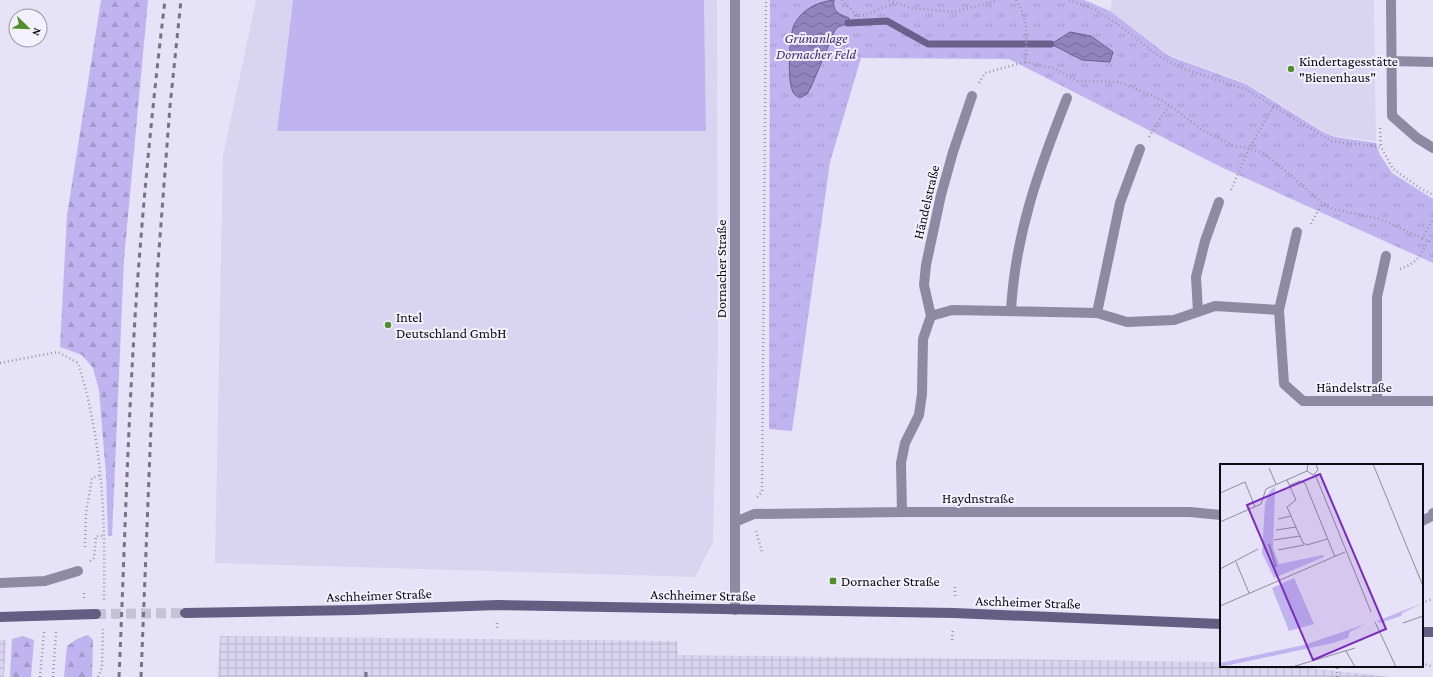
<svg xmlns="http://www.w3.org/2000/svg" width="1433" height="677" viewBox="0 0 1433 677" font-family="'Crimson Pro',serif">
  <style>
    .built { fill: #d9d5f0 }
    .industrial { fill: url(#industrial-grid) }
    .green { fill: #bfb4ef }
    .forest { fill: url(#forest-firs) }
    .park { fill: url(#park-tufts) }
    .water { fill: url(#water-waves); stroke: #69608b }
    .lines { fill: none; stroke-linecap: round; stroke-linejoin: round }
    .stream { stroke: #69608b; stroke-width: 7 }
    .secondary-tunnel { stroke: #c5c2d5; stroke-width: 10; stroke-dasharray: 10 5; stroke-linecap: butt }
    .path { stroke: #9b98a8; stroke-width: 2.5; stroke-dasharray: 1 3; stroke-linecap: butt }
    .lane { stroke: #8e8aa4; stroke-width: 10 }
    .street { stroke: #8e8aa4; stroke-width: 10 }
    .secondary { stroke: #655e83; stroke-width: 10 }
    .rail { stroke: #767380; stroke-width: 3; stroke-dasharray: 5 5; stroke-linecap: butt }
    .poi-dot { fill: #518e2d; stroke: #f3f1fd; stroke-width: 1.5 }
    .labels { text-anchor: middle; stroke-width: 4; stroke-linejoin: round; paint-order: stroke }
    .park-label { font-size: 14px; font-style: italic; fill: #412d74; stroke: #f3f1fd }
    .poi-label { font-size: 14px; fill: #0d0b12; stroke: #f3f1fd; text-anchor: start }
    .street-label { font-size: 14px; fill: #0d0b12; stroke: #f3f1fd }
    .inset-river { fill: none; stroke: #9084bf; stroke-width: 2 }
    .inset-road { fill: none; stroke: #8f8c9b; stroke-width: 1 }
    .view { fill: #7b2cbf; fill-opacity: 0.15; stroke: #7b2cbf; stroke-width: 2 }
    .inset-edge { fill: none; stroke: #0d0b12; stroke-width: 2 }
  </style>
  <defs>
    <pattern id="industrial-grid" width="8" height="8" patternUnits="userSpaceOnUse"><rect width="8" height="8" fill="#d9d5f0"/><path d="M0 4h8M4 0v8" fill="none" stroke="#b9b6cd"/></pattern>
    <pattern id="forest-firs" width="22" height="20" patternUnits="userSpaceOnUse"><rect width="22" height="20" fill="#bfb4ef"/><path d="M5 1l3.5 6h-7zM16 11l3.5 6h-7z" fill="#a399cc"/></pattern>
    <pattern id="park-tufts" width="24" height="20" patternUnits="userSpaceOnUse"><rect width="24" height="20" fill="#bfb4ef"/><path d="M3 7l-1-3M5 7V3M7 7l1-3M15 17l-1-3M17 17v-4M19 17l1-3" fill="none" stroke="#a399cc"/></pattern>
    <pattern id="water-waves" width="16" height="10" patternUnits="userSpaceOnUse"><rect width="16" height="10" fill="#9084bf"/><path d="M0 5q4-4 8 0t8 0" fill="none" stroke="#746a9a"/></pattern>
  </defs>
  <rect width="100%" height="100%" fill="#e6e2f7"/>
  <!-- built -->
  <path class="built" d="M 256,0 L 293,0 L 277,131 L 706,130 L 704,0 L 717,0 L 718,343 L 713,542 L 695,577 L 215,563 L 223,156 Z
    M 1112,0 L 1374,0 L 1376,141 L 1334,136 L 1323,131 L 1246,83 L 1169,55 L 1110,11 Z"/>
  <!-- industrial -->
  <path class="industrial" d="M 220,636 L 677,641 L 678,655 L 1221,662 L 1221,666 L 1292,666 L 1391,677 L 218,677 Z
    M 0,640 L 6,640 L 4,677 L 0,677 Z"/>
  <!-- green -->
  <path class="green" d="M 293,0 L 704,0 L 706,131 L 277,131 Z"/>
  <!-- forest -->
  <path class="forest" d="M 101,0 L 148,0 L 124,259 L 112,536 L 108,536 L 106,474 L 99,390 L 93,368 L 82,355 L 60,347 L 67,215 Z
    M 88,635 L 93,640 L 92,677 L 64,677 L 67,646 L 77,639 Z
    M 23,636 L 34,640 L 31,677 L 10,677 L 12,639 Z"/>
  <!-- park -->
  <path class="park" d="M 770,0 L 1084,0 L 1110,11 L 1169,56 L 1246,84 L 1323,132 L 1335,137 L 1376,143 L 1379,153 L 1392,173 L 1433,199 L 1433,263 L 1221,167 L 1009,59 L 861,58 L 830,162 L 792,431 L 769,429 Z"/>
  <!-- water -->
  <path class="water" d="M 834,0 C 832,13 840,14 849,18 L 848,23 L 838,27 L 835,30 L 811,87 L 807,94 L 800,98 C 797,96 794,95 793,92 C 787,81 789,36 794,25 C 802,9 817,2 834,0 Z
    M 1070,32 L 1091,36 L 1113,52 L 1110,62 L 1082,60 L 1051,44 Z"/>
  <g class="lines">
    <!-- stream -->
    <path class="stream" d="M 848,23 L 887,21 L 928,44 L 1051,44"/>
    <!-- secondary-tunnel -->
    <path class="secondary-tunnel" d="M 96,614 L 185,613"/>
    <!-- path -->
    <path class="path" d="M 842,0 L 857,16 C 869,16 882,6 896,3
      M 889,0 L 911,8 L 955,12 L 998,0
      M 1016,0 C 1029,21 1027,38 1025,62 L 1053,68 L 1078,81 L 1118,82 L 1154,96 L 1169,105 L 1202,130 L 1234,146 L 1249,148 L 1263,153 L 1287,172 L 1322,203 L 1333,209 L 1380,219 L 1433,243
      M 1069,0 L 1096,10 L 1123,28 L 1157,55 L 1181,68 L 1245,89 L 1331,141 L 1381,147 L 1393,169 L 1420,188 L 1433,195
      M 979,83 L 985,73 L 1025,62
      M 1380,128 L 1381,147
      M 1149,137 L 1169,105
      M 1231,190 L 1249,148 L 1273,107
      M 1311,224 L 1322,203
      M 1422,239 L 1433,219
      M 1400,269 C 1418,262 1419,258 1428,241
      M 0,363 L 58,352 L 78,363 C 83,379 88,396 91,413 C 104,475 105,537 104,600
      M 757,497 L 762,492 L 766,0
      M 756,531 L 762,552
      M 85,547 L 86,513 L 92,478 L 101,475
      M 90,561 L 94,558 L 96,536 L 105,536
      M 955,596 L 955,586
      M 84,598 L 84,590
      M 1422,603 L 1433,599
      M 497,628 L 497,621
      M 952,640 L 953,629
      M 1422,663 L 1433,667
      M 40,677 L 44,632
      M 53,677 L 56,632
      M 98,677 L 102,667 L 103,629
      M 1337,677 L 1337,666"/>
    <!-- lane -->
    <path class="lane" d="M 1377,401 L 1377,297 L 1386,256
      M 0,583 L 45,581 L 78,571"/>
    <!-- street -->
    <path class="street" d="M 735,0 L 735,610
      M 1391,0 L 1392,116 L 1417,138 L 1433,148
      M 1391,61 L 1433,62
      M 1279,310 L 1297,232
      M 1011,311 C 1015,234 1039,169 1067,98
      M 1198,312 L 1196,277 L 1205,241 L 1219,202
      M 1097,313 L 1120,203 L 1140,149
      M 931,316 L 924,285 L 926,265 L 941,195 L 953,152 L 972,96
      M 902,512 L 901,463 L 905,443 L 919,415 L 922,394 L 923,339 L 931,316 L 952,310 L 1097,313 L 1127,322 L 1174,320 L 1215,306 L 1279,310 L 1284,384 L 1303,401 L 1433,401
      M 1422,521 L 1432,516 L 1433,513
      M 735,522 L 754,514 L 902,512 L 1190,512 L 1221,515"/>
    <!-- secondary -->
    <path class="secondary" d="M 185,613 L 356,610 L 498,605 L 954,613 L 1221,624
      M 0,617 L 96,614
      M 1422,632 L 1433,632"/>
    <!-- rail -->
    <path class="rail" d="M 119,677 C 125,543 128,409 138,275 C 145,183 154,91 165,0
      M 141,677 L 157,276 L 170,106 L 181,0
      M 366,677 L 366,669"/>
  </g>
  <!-- markers -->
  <g class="poi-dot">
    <circle cx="1291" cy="69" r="4"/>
    <circle cx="388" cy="325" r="4"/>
    <rect x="829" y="577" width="8" height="8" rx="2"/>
  </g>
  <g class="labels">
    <!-- park labels -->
    <g class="park-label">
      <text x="816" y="43">Grünanlage<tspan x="816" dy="16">Dornacher Feld</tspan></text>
    </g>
    <!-- poi labels -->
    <g class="poi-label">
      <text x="1299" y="66">Kindertagesstätte<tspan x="1299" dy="16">"Bienenhaus"</tspan></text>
      <text x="396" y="322">Intel<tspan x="396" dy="16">Deutschland GmbH</tspan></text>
      <text x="841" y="586">Dornacher Straße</text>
    </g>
    <!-- street labels -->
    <g class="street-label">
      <text transform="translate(926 202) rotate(-77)" y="5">Händelstraße</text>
      <text transform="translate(721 269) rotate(-90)" y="5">Dornacher Straße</text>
      <text x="1354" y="392">Händelstraße</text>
      <text x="978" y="503">Haydnstraße</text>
      <text transform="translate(379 595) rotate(-2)" y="5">Aschheimer Straße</text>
      <text transform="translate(703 595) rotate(1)" y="5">Aschheimer Straße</text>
      <text transform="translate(1028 602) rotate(2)" y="5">Aschheimer Straße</text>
    </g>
  </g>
  <!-- overview -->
  <g transform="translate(1220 464)">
    <rect width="203" height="203" fill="#e6e2f7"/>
    <path d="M 74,114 L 94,160 L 69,167 L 52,124 Z" fill="#bfb4ef"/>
    <path d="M 203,139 L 182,149 L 181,152 L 160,159 L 157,157 ZM 146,160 L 130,168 L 128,174 L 113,179 L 0,203 L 0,199 L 84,181 Z" fill="#bfb4ef"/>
    <path d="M 55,23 L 53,84 L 59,100 L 103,91 L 104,93 L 54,114 L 42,89 L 45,40 L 50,27 Z" fill="#bfb4ef"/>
    <path class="inset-river" d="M 49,80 L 56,103"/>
    <path class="inset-road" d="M 88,0 L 87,7 L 93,11 L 98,6 L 96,0M 153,0 L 203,122M 49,4 L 56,20M 95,10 L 151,148M 67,16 L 76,36 L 67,43 L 83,79 L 87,81 L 107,75M 70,21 L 80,17 L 85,19 L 115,93M 0,29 L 25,18 L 35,43M 58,55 L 71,52M 0,58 L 41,40 L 46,25 L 87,7M 56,66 L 76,63M 54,76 L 80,72M 58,86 L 84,81M 16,98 L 29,129M 0,105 L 38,85M 0,142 L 125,88M 155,158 L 176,203M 183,159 L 203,152M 126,187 L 135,203M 72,203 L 135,184"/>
    <path class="view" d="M 100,10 L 166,165 L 93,196 L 27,41 Z"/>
    <rect width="203" height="203" class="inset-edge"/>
  </g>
  <!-- north arrow -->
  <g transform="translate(28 28) rotate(113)"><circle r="19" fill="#f3f1fd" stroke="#97959f"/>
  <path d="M0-3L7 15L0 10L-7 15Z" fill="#518e2d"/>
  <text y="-6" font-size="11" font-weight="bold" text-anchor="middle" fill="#0d0b12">N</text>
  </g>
</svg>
